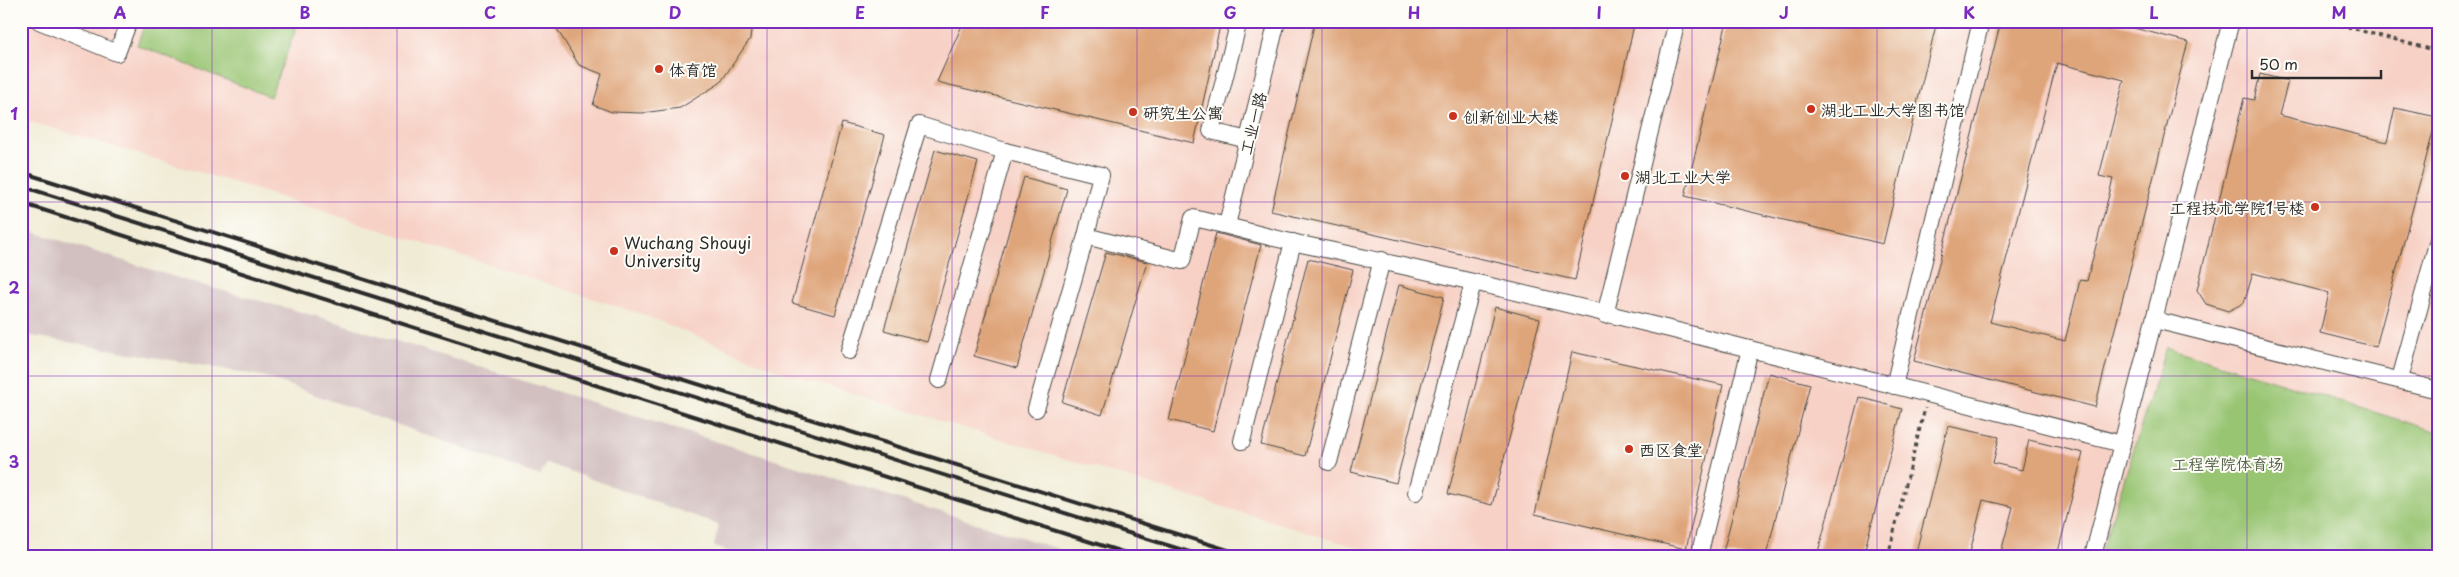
<svg xmlns="http://www.w3.org/2000/svg" width="2459" height="577" font-family="'Playpen Sans','LXGW WenKai TC',sans-serif">
  <style>
    .built { fill: #f7d1c6 }
    .industrial { fill: #d2bfbf }
    .green { fill: #98c572; stroke: #62784e }
    .building { fill: #dfa57a; fill-rule: evenodd }
    .lines { fill: none; stroke-linecap: round; stroke-linejoin: round }
    .street-casing { stroke: #494844; stroke-width: 18 }
    .path { stroke: #494844; stroke-width: 3; stroke-dasharray: 4 4; stroke-linecap: butt }
    .street { stroke: #fff; stroke-width: 16 }
    .rail { stroke: #2b2b2b; stroke-width: 4 }
    .grid { fill: none; stroke: #7b2cbf; stroke-width: 1; stroke-opacity: 0.55 }
    .poi-dot { fill: #c8321e; stroke: #fdfcf7; stroke-width: 2 }
    .labels { text-anchor: middle; dominant-baseline: central; stroke-width: 4; stroke-linejoin: round; paint-order: stroke }
    .poi-label { font-size: 16px; fill: #2b2b2b; stroke: #fdfcf7; text-anchor: start }
    .street-label { font-size: 16px; fill: #2b2b2b; stroke: #fdfcf7 }
    .park-label { font-size: 16px; fill: #516144; stroke: #fdfcf7 }
    .neatline { fill: none; stroke: #7b2cbf; stroke-width: 2 }
    .grid-label { font-size: 16px; text-anchor: middle; font-weight: bold; fill: #7b2cbf }
  </style>
  <rect width="100%" height="100%" fill="#fdfcf7"/>
  <filter id="ink" filterUnits="userSpaceOnUse"><feTurbulence type="fractalNoise" baseFrequency=".02" numOctaves="2"/><feDisplacementMap in="SourceGraphic" scale="10" xChannelSelector="R" yChannelSelector="G"/><feConvolveMatrix kernelMatrix="1 2 1 2 8 2 1 2 1" color-interpolation-filters="sRGB"/></filter>
  <filter id="wash" filterUnits="userSpaceOnUse"><feTurbulence type="fractalNoise" baseFrequency=".0096" numOctaves="4" result="noise"/><feDisplacementMap in="SourceGraphic" scale="20" xChannelSelector="R" yChannelSelector="G"/><feGaussianBlur stdDeviation="1.12" result="paint"/><feColorMatrix in="noise" values="0 0 0 0 0 0 0 0 0 0 0 0 0 0 0 0 0 1.4 0 .05"/><feComposite in="paint" operator="in"/></filter>
  <g filter="url(#wash)">
    <rect width="100%" height="100%" fill="#f0ebd4"/>
    <polygon class="built" points="21,21 2438,21 2438,556 1385,556 788,374 647,316 242,185 21,119"/>
    <polygon class="industrial" points="21,228 187,281 323,318 1081,556 740,556 714,546 719,525 547,463 540,476 263,376 21,334"/>
    <g class="green">
      <polygon points="146,21 299,21 270,97 137,45"/>
      <polygon points="2166,347 2438,432 2438,556 2100,556"/>
    </g>
    <g id="blocks">
      <g class="building">
        <polygon points="552,21 752,21 750,39 720,83 680,108 642,113 612,112 593,105 602,74 579,65"/>
        <polygon points="964,21 1221,21 1194,143 937,82"/>
        <polygon points="1315,21 1635,21 1575,280 1271,211"/>
        <polygon points="1727,21 1937,21 1883,244 1685,196"/>
        <path d="M2001 21H2107L2188 42 2095 407 1914 361ZM2057 63 2124 80 2099 176 2113 179 2087 281 2080 280 2065 341 1990 322Z"/>
        <polygon points="2260,74 2288,81 2279,115 2387,142 2395,108 2437,117 2376,347 2320,333 2329,293 2253,273 2244,303 2228,311 2206,304 2197,290 2244,98 2254,100"/>
        <polygon points="842,123 885,135 835,315 792,303"/>
        <polygon points="935,150 978,162 927,342 884,330"/>
        <polygon points="1024,177 1067,189 1017,368 974,356"/>
        <polygon points="1216,233 1261,245 1213,431 1169,420"/>
        <polygon points="1106,252 1147,262 1102,415 1062,402"/>
        <polygon points="1308,259 1353,270 1305,456 1261,445"/>
        <polygon points="1399,285 1444,297 1396,483 1351,472"/>
        <polygon points="1495,307 1540,319 1492,505 1448,494"/>
        <polygon points="1572,352 1723,385 1686,549 1535,514"/>
        <polygon points="1769,373 1810,384 1766,556 1722,556"/>
        <polygon points="1859,397 1902,409 1863,556 1817,556"/>
        <polygon points="1948,426 1999,437 1993,463 2022,470 2029,440 2083,453 2057,556 2000,556 2013,507 1983,500 1969,556 1915,556"/>
      </g>
    </g>
  </g>
  <g filter="url(#ink)">
    <use href="#blocks" fill-opacity="0" stroke="#494844" stroke-width="1"/>
    <g class="lines">
      <defs>
        <g id="street">
          <polyline points="39,21 117,53 129,21"/>
          <polyline points="1239,21 1211,131 1248,140"/>
          <polyline points="1227,225 1277,21"/>
          <polyline points="1605,315 1677,21"/>
          <polyline points="2155,320 2438,390"/>
          <path d="M849 351 919 125 1005 151 1101 175 1086 236 1182 261 1193 218C1228 225 1261 236 1296 243 1573 301 1848 374 2122 444"/>
          <polyline points="2400,379 2438,240"/>
          <polyline points="939,380 1005,151"/>
          <polyline points="1894,386 1981,21"/>
          <polyline points="1036,409 1086,236"/>
          <polyline points="1242,441 1293,242"/>
          <polyline points="1329,462 1382,260"/>
          <polyline points="1416,492 1473,283"/>
          <polyline points="1699,556 1750,349"/>
          <polyline points="2093,556 2231,21"/>
        </g>
      </defs>
      <use href="#street" class="street-casing"/>
      <g class="path">
        <polyline points="2324,21 2438,51"/>
        <polyline points="1888,556 1925,408"/>
      </g>
      <use href="#street" class="street"/>
      <g class="rail">
        <polyline points="21,172 1247,556"/>
        <polyline points="21,186 1202,556"/>
        <polyline points="21,203 1135,556"/>
      </g>
    </g>
  </g>
  <path class="grid" d="M212 21V556M397 21V556M582 21V556M767 21V556M952 21V556M1137 21V556M1322 21V556M1507 21V556M1692 21V556M1877 21V556M2062 21V556M2247 21V556M21 202H2438M21 376H2438"/>
  <g class="poi-dot">
    <circle cx="659" cy="69" r="5"/>
    <circle cx="1811" cy="109" r="5"/>
    <circle cx="1133" cy="112" r="5"/>
    <circle cx="1453" cy="116" r="5"/>
    <circle cx="1625" cy="176" r="5"/>
    <circle cx="2315" cy="207" r="5"/>
    <circle cx="614" cy="251" r="5"/>
    <circle cx="1629" cy="449" r="5"/>
  </g>
  <g class="labels">
    <g class="poi-label">
      <text x="669" y="69">体育馆</text>
      <text x="1821" y="109">湖北工业大学图书馆</text>
      <text x="1143" y="112">研究生公寓</text>
      <text x="1463" y="116">创新创业大楼</text>
      <text x="1635" y="176">湖北工业大学</text>
      <text x="2305" y="207" text-anchor="end">工程技术学院1号楼</text>
      <text x="624" y="242">Wuchang Shouyi<tspan x="624" dy="18">University</tspan></text>
      <text x="1639" y="449">西区食堂</text>
    </g>
    <g class="street-label">
      <text transform="translate(1252 123) rotate(-76)">工业一路</text>
    </g>
    <g class="park-label">
      <text x="2228" y="463">工程学院体育场</text>
    </g>
  </g>
  <rect width="2459" height="577" fill="none" stroke="#fdfcf7" stroke-width="55"/>
  <path d="M2252 70v8h129v-8" fill="none" stroke="#2b2b2b" stroke-width="2.5"/>
  <text x="2259" y="70" font-size="15" fill="#2b2b2b" stroke="#fdfcf7" stroke-width="4" paint-order="stroke">50 m</text>
  <rect x="28" y="28" width="2404" height="522" class="neatline"/>
  <g class="grid-label">
    <text x="120" y="19">A</text>
    <text x="305" y="19">B</text>
    <text x="490" y="19">C</text>
    <text x="675" y="19">D</text>
    <text x="860" y="19">E</text>
    <text x="1045" y="19">F</text>
    <text x="1230" y="19">G</text>
    <text x="1414" y="19">H</text>
    <text x="1599" y="19">I</text>
    <text x="1784" y="19">J</text>
    <text x="1969" y="19">K</text>
    <text x="2154" y="19">L</text>
    <text x="2339" y="19">M</text>
    <text x="14" y="120">1</text>
    <text x="14" y="294">2</text>
    <text x="14" y="468">3</text>
  </g>
</svg>
